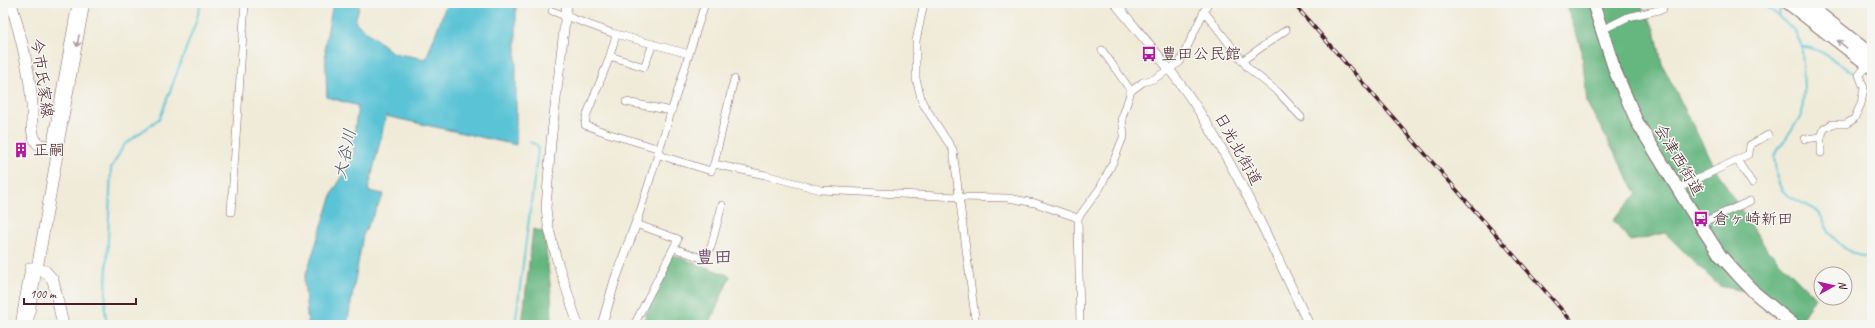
<svg xmlns="http://www.w3.org/2000/svg" width="1875" height="328" font-family="Caveat,'Klee One',sans-serif">
  <style>
    .forest { fill: #66b680; stroke: #586a56 }
    .water { fill: #5ac3d6; stroke: #527180 }
    .lines { fill: none; stroke-linecap: round; stroke-linejoin: round }
    .stream { stroke: #5ac3d6; stroke-width: 2 }
    .minor-casing { stroke: #846668; stroke-width: 8 }
    .tertiary-casing { stroke: #846668; stroke-width: 10 }
    .primary-casing { stroke: #846668; stroke-width: 12 }
    .trunk-casing { stroke: #846668; stroke-width: 14 }
    .minor { stroke: #fff; stroke-width: 7 }
    .tertiary { stroke: #fff; stroke-width: 9 }
    .primary { stroke: #fff; stroke-width: 11 }
    .trunk { stroke: #fff; stroke-width: 12 }
    .rail-casing { stroke: #4a1f2b; stroke-width: 3.5 }
    .rail { stroke: #f6f6f2; stroke-width: 2; stroke-dasharray: 6; stroke-linecap: butt }
    .oneway { stroke: #ae9aa0 }
    .labels { text-anchor: middle; dominant-baseline: central; stroke-width: 3; stroke-linejoin: round; paint-order: stroke }
    .poi-label { font-size: 16px; fill: #4a1f2b; stroke: #f6f6f2; text-anchor: start }
    .street-label { font-size: 16px; fill: #4a1f2b; stroke: #f6f6f2 }
    .water-label { font-size: 17px; font-style: italic; fill: #505867; stroke: #f6f6f2 }
    .quarter-label { font-size: 18px; font-weight: bold; fill: #74536e; stroke: #f6f6f2 }
  </style>
  <rect width="100%" height="100%" fill="#f6f6f2"/>
  <filter id="ink" filterUnits="userSpaceOnUse"><feTurbulence type="fractalNoise" baseFrequency=".025" numOctaves="2"/><feDisplacementMap in="SourceGraphic" scale="8" xChannelSelector="R" yChannelSelector="G"/><feConvolveMatrix kernelMatrix="1 2 1 2 8 2 1 2 1" color-interpolation-filters="sRGB"/></filter>
  <filter id="wash" filterUnits="userSpaceOnUse"><feTurbulence type="fractalNoise" baseFrequency=".012" numOctaves="4" result="noise"/><feDisplacementMap in="SourceGraphic" scale="16" xChannelSelector="R" yChannelSelector="G"/><feGaussianBlur stdDeviation="0.9" result="paint"/><feColorMatrix in="noise" values="0 0 0 0 0 0 0 0 0 0 0 0 0 0 0 0 0 1.4 0 .05"/><feComposite in="paint" operator="in"/></filter>
  <g filter="url(#wash)">
    <rect width="100%" height="100%" fill="#f0ebd8"/>
    <g class="forest">
      <polygon points="1566,3 1639,3 1655,29 1662,64 1711,161 1732,196 1766,248 1815,297 1798,325 1755,293 1719,286 1665,233 1631,241 1613,220 1637,194 1587,103 1582,51"/>
      <polygon points="533,229 544,232 551,292 552,325 522,325"/>
      <polygon points="670,254 730,276 709,325 642,325"/>
    </g>
    <polygon class="water" points="333,3 360,3 355,22 393,53 426,59 447,3 516,3 516,145 386,116 368,191 384,194 363,235 347,325 308,325 304,280 333,192 354,157 353,141 358,106 327,97 325,45"/>
    <g class="lines">
      <g class="stream">
        <path d="M1763 3 1795 31 1802 47 1804 89 1802 114 1774 156C1776 168 1775 180 1783 191 1788 198 1808 204 1817 211 1823 216 1825 225 1829 232 1843 249 1850 255 1872 258"/>
        <polyline points="1779,16 1780,9"/>
        <path d="M1803 47C1821 47 1838 65 1854 73"/>
        <polyline points="107,325 105,311 111,168 124,145 160,118 196,22 201,3"/>
        <polyline points="515,325 538,150 537,145 530,142"/>
      </g>
    </g>
  </g>
  <g filter="url(#ink)">
    <g class="lines">
      <defs>
        <g id="minor">
          <polyline points="924,3 916,41 916,79 922,102 953,150 976,325"/>
          <polyline points="552,11 612,33 689,54"/>
          <polyline points="1204,11 1248,68 1278,92 1301,117"/>
          <polyline points="1602,30 1628,17 1663,9"/>
          <polyline points="616,35 609,59 587,114 585,125 607,133 660,149"/>
          <polyline points="1102,50 1131,91"/>
          <polyline points="610,56 644,67 653,44"/>
          <polyline points="1242,61 1286,30"/>
          <polyline points="626,102 672,111"/>
          <polyline points="1805,139 1821,137"/>
          <polyline points="1821,153 1821,137 1824,129 1832,124 1846,124 1854,119 1861,104 1864,88 1859,75 1868,64"/>
          <polyline points="659,155 711,171 714,164 765,175 821,190 958,197 1008,198 1035,203 1078,218"/>
          <polyline points="1737,160 1752,183"/>
          <polyline points="714,164 734,79"/>
          <polyline points="1677,189 1749,154 1750,145 1768,135"/>
          <polyline points="231,212 245,3"/>
          <polyline points="638,218 705,3"/>
          <polyline points="1699,224 1750,201"/>
          <polyline points="674,248 701,258 711,247 722,205"/>
          <polyline points="634,325 678,239 636,224"/>
          <polyline points="1080,325 1078,218 1100,188 1114,160 1124,135 1122,118 1131,91 1143,82 1154,79 1180,62 1208,3"/>
        </g>
        <g id="tertiary">
          <polyline points="567,3 551,142 546,208 548,225 556,257 578,325"/>
          <path d="M1115 3C1143 38 1175 73 1199 111 1242 179 1275 252 1309 325"/>
          <polyline points="51,148 77,3"/>
          <polyline points="58,149 85,3"/>
          <polyline points="20,325 30,267"/>
          <polyline points="28,325 37,269"/>
          <polyline points="602,325 615,280 638,218"/>
        </g>
        <g id="primary">
          <path d="M11 3C21 36 30 71 32 105 33 116 29 135 38 144L58 149 37 269"/>
          <polyline points="31,268 45,271 53,280 63,325"/>
        </g>
        <g id="trunk">
          <polyline points="1593,3 1615,71 1637,122 1694,215 1720,255 1737,274 1755,293 1794,325"/>
          <polyline points="1788,3 1872,68"/>
          <polyline points="1806,3 1872,55"/>
        </g>
      </defs>
      <use href="#minor" class="minor-casing"/>
      <use href="#tertiary" class="tertiary-casing"/>
      <use href="#primary" class="primary-casing"/>
      <use href="#trunk" class="trunk-casing"/>
      <use href="#minor" class="minor"/>
      <use href="#tertiary" class="tertiary"/>
      <use href="#primary" class="primary"/>
      <use href="#trunk" class="trunk"/>
      <defs>
        <polyline id="rail" points="1293,3 1575,325"/>
      </defs>
      <use href="#rail" class="rail-casing"/>
      <use href="#rail" class="rail"/>
    </g>
    <defs><path id="oneway-shaft" d="M-6 0H5M1.5-3L5.5 0L1.5 3" fill="none" stroke-width="1.6" stroke-linecap="round" stroke-linejoin="round"/></defs>
    <g class="oneway">
      <use href="#oneway-shaft" transform="translate(78 41) rotate(100)"/>
      <use href="#oneway-shaft" transform="translate(1842 44) rotate(-141)"/>
    </g>
  </g>
  <defs>
    <symbol id="bus-bare" viewBox="-9 -9 18 18"><path d="M-5-6H5V4H4V6H2V4H-2V6H-4V4H-5ZM-3.5-4V0h7V-4ZM-3.5 1.2v1.5H-2V1.2ZM2 1.2v1.5H3.5V1.2Z" fill="#b5179e" stroke="#f6f6f2" stroke-width="2.5" paint-order="stroke"/></symbol>
    <symbol id="building-bare" viewBox="-9 -9 18 18"><path d="M-4-6H4V6H1V3H-1V6H-4ZM-2.5-4.3h1.7v1.8h-1.7ZM.8-4.3h1.7v1.8H.8ZM-2.5-1h1.7V.8h-1.7ZM.8-1h1.7V.8H.8Z" fill="#b5179e" stroke="#f6f6f2" stroke-width="2.5" paint-order="stroke"/></symbol>
  </defs>
  <g fill-rule="evenodd">
    <use href="#bus-bare" x="1138" y="43" width="22" height="22"/>
    <use href="#building-bare" x="10" y="139" width="22" height="22"/>
    <use href="#bus-bare" x="1690" y="208" width="22" height="22"/>
  </g>
  <g class="labels">
    <g class="poi-label">
      <text x="1161" y="54">豊田公民館</text>
      <text x="33" y="150">正嗣</text>
      <text x="1713" y="219">倉ヶ崎新田</text>
    </g>
    <g class="street-label">
      <text transform="translate(42 78) rotate(82)">今市氏家線</text>
      <text transform="translate(1238 149) rotate(61)">日光北街道</text>
      <text transform="translate(1679 160) rotate(59)">会津西街道</text>
    </g>
    <g class="water-label">
      <text transform="translate(345 154) rotate(-78)">大谷川</text>
    </g>
    <g class="quarter-label">
      <text x="714" y="257">豊田</text>
    </g>
  </g>
  <rect width="1875" height="328" fill="none" stroke="#f6f6f2" stroke-width="16"/>
  <g transform="translate(1833 286) rotate(82)"><circle r="19" fill="#f6f6f2" stroke="#b1a0a2"/>
  <path d="M0-3L7 15L0 10L-7 15Z" fill="#b5179e"/>
  <text y="-6" font-size="11" font-weight="bold" text-anchor="middle" fill="#4a1f2b">N</text>
  </g>
  <path d="M24 298v6h112v-6" fill="none" stroke="#4a1f2b" stroke-width="2"/>
  <text x="30" y="298" font-size="12" fill="#4a1f2b" stroke="#f6f6f2" stroke-width="3" paint-order="stroke">100 m</text>
</svg>
